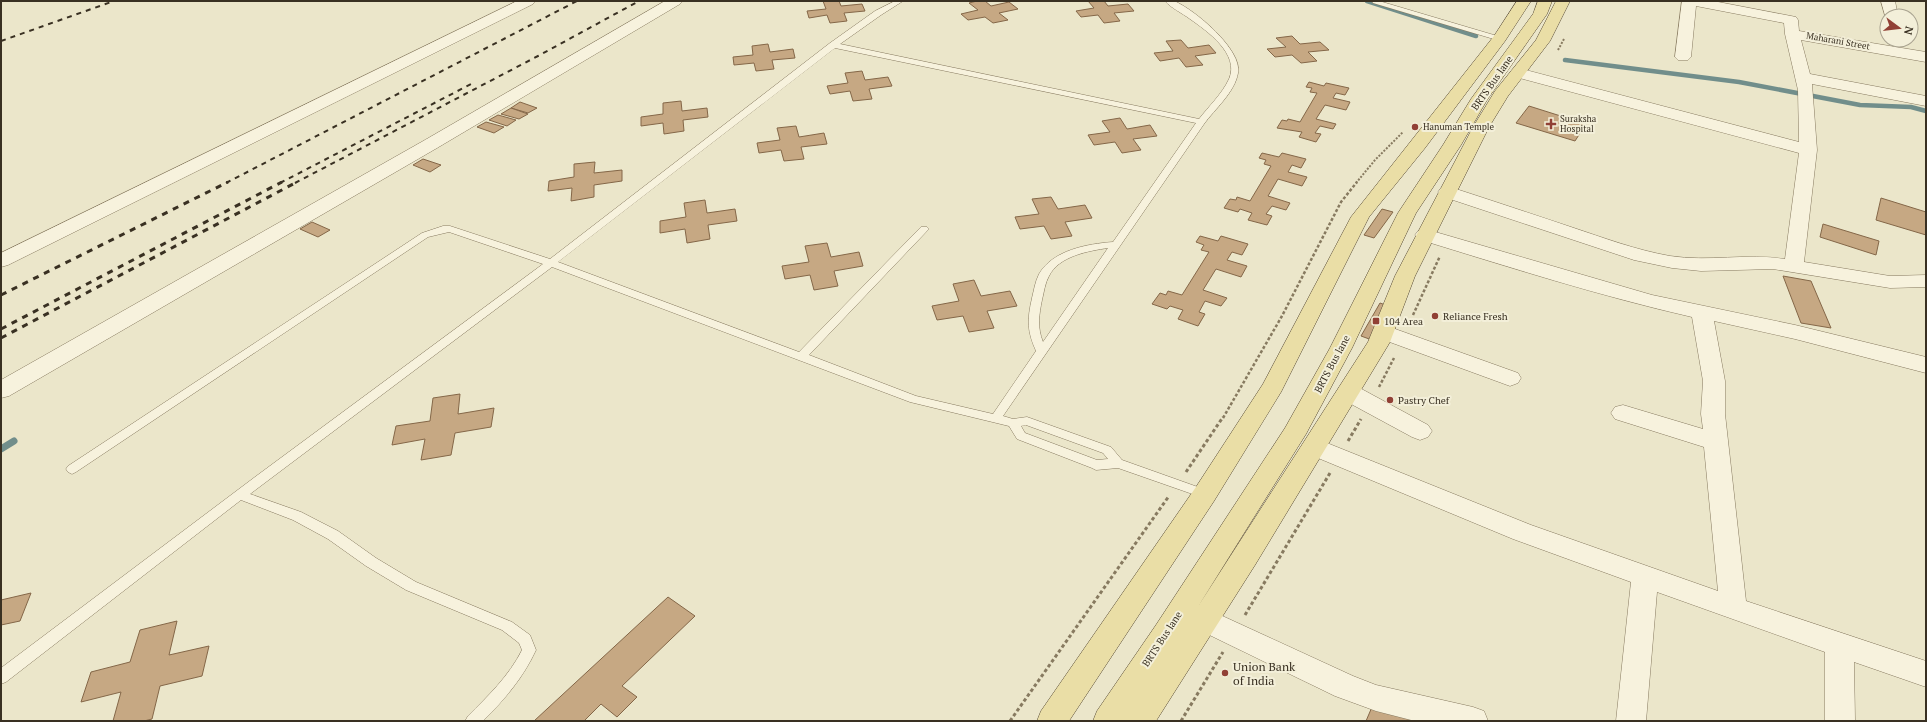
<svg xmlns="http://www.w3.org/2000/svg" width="1927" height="722" font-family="'PT Serif',serif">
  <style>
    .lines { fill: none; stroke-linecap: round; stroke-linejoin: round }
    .stream-far1 { stroke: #718e8b; stroke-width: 4.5 }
    .stream { stroke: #718e8b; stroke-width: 7 }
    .building { fill: #c6a883; stroke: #846748 }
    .service-casing { stroke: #877a60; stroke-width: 1 }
    .minor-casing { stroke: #877a60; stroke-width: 1 }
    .primary-casing { stroke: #554833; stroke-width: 1 }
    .path-far2 { stroke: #877a60; stroke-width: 2; stroke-dasharray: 2 1.5; stroke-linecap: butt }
    .path-far1 { stroke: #877a60; stroke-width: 2.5; stroke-dasharray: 3 2; stroke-linecap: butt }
    .path { stroke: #877a60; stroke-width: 3; stroke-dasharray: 3.5 2.5; stroke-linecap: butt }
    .service { fill: #f7f2dd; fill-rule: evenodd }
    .minor { fill: #f7f2dd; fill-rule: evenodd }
    .primary { fill: #eadea6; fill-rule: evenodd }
    .rail-far1 { stroke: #393022; stroke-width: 2; stroke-dasharray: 5 5; stroke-linecap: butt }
    .rail { stroke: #393022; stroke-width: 3; stroke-dasharray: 6 6; stroke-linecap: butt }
    .poi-dot { fill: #914035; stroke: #f3efd9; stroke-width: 1.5 }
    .labels { text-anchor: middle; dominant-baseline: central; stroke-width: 4; stroke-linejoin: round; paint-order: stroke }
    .far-street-label { font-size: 9px; fill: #393022; stroke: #f3efd9 }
    .far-poi-label { font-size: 9px; fill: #393022; stroke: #f3efd9; text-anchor: start }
    .street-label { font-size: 10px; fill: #393022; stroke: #f3efd9 }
    .poi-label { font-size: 10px; fill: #393022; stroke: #f3efd9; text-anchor: start }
    .near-poi-label { font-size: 12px; fill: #393022; stroke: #f3efd9; text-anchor: start }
  </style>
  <rect width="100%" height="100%" fill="#ebe6ca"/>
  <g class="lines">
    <g class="stream-far1">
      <polyline points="1367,1 1476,36"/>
      <polyline points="1565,60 1739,82 1860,105 1911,107 1926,111"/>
    </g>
    <polyline class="stream" points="1,449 14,441"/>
  </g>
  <g class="building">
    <polygon points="823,1 839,1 841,6 862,4 865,11 844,13 847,21 830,23 827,15 809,18 807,11 826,9"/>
    <polygon points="977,1 985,1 991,6 1009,2 1018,9 999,13 1008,20 993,23 985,17 968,20 961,14 978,10 969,3"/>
    <polygon points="1088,1 1104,1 1108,6 1128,4 1134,11 1114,13 1120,21 1104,23 1098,15 1081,17 1076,11 1094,8"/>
    <polygon points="1292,36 1300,44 1320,42 1329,50 1308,52 1317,61 1301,63 1292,55 1275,57 1267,49 1286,47 1276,38"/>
    <polygon points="1181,40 1188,48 1209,45 1216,53 1195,56 1203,65 1186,67 1179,58 1160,61 1154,53 1173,51 1166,41"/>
    <polygon points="768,44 770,52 793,49 795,58 772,60 774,69 756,71 754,63 734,65 733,57 753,55 752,46"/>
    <polygon points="862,71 865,80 888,77 892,86 869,89 872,99 853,101 850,91 830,94 827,86 848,83 845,73"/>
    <polygon points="1309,82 1324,86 1326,83 1349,88 1345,95 1336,93 1333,98 1350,102 1346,110 1325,105 1316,119 1336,124 1333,129 1320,126 1315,133 1321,134 1316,142 1299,137 1302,132 1277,128 1282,120 1287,121 1288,119 1300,122 1317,93 1310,92 1312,88 1306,87"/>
    <polygon points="681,101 682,111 707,108 708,117 683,120 684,131 664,134 663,123 641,126 641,117 663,114 663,103"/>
    <polygon points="520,102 537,108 528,113 511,108"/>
    <polygon points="1529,106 1586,124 1575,141 1516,123"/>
    <polygon points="511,108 528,114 519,119 501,114"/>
    <polygon points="498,115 516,120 507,126 489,120"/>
    <polygon points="1120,118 1127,129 1150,125 1157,136 1133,139 1141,150 1122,153 1115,142 1094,145 1088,135 1110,132 1102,121"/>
    <polygon points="486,122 504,127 494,133 477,127"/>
    <polygon points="796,126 799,137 824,133 827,144 801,147 804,159 784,161 781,150 759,153 757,143 780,140 777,128"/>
    <polygon points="1262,153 1279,157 1282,153 1306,159 1301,168 1292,165 1288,172 1307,177 1302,186 1278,179 1268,196 1290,203 1286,210 1272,206 1266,214 1272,216 1267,225 1248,220 1252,213 1240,209 1238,212 1224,208 1230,199 1236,200 1237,197 1250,201 1271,166 1264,164 1266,160 1259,158"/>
    <polygon points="423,159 441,165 430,172 413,165"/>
    <polygon points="595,162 594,173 622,170 622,181 594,185 594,197 571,201 572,188 548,191 549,181 574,177 574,164"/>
    <polygon points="1051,197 1058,209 1085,205 1092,218 1065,222 1072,236 1051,239 1044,226 1020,229 1015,217 1039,214 1032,199"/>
    <polygon points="1881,198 1926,212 1926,235 1876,220"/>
    <polygon points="705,200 707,213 735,209 737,221 708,225 710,239 687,243 685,229 660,233 660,221 686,217 684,203"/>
    <polygon points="1382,209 1393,212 1374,238 1364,235"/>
    <polygon points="312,222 330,230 318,237 300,229"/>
    <polygon points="1823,224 1879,241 1876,255 1820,237"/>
    <polygon points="1200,236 1218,241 1221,236 1248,244 1242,255 1232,252 1227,260 1247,266 1241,277 1216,269 1203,290 1227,298 1221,306 1205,301 1199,312 1205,314 1198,326 1178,319 1183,310 1170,306 1167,309 1152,304 1160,293 1166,295 1168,291 1182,295 1209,252 1201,250 1204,245 1196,242"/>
    <polygon points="827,243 831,257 859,252 863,266 834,271 838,286 814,290 810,275 785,279 782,266 809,262 805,246"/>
    <polygon points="1783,276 1811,281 1831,328 1801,323"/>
    <polygon points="974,280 981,296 1010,291 1017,306 987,311 994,328 969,332 963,316 937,320 932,306 959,301 953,284"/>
    <polygon points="1380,303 1391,307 1372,340 1361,336"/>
    <polygon points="460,394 458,414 494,408 491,427 455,433 451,455 421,460 425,439 392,445 396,426 430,421 433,398"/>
    <polygon points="31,593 20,621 1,625 1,600"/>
    <polygon points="668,597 695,616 622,686 637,697 617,717 601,704 584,721 534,721"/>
    <polygon points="177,621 169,655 209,646 202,676 160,686 152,719 144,721 113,721 121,692 81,702 91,672 130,662 140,630"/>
    <polygon points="1375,700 1415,721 1366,721"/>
  </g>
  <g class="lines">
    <defs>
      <g id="service">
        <path d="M895 1H903L881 15 840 44 1199 119C1209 106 1222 94 1229 79 1240 54 1207 31 1190 19 1182 13 1171 8 1165 1 1167 1 1171 0 1174 1 1194 9 1243 50 1238 73 1235 92 1215 109 1204 124L1003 416 1013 419 1027 417 1111 447 1122 460 1209 491 1211 494 1209 497 1205 499 1201 497 1118 468 1096 470 1092 468 1017 439 1009 426 910 402 552 267 250 494 301 512 338 531 376 558 416 582 512 622 530 635 536 650C523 678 505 699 483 721H465L468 716C488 696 509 676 522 650L519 643 502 630 406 590 366 566 328 539 293 520 241 500 6 682 1 684V668L255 477 543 264 449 232 428 237 76 472 72 474 68 472 66 469 68 466 422 233 443 226H450L550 259 830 43 875 11ZM835 48 1196 123 1113 242C1087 244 1053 250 1039 274 1035 282 1034 290 1032 298 1027 320 1027 331 1036 351L993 414 916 396 809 355 927 231 929 229 927 227H921L799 352 558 262ZM1108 248 1043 342C1037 327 1039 315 1042 300 1044 292 1045 283 1049 276 1059 256 1088 251 1108 248ZM1026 425 1103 453 1108 459 1097 460 1025 433 1021 426Z"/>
        <polygon points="1372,1 1379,1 1504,38 1497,40 1373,3"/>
      </g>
      <g id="minor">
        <polygon points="517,1 535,1 533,4 8,265 1,267 1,253"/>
        <polygon points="665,1 682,1 680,4 437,148 9,396 1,398 1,380 425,140"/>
        <path d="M1682 1H1713L1791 16 1796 17 1798 20 1799 31 1926 52V62L1801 40 1810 74 1926 96V106L1812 84 1817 150 1804 262 1890 276 1926 275V287L1890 288 1773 269 1701 271 1672 268 1634 260 1441 196 1438 192 1441 188 1447 187 1453 188C1493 201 1532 214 1571 227 1604 238 1636 250 1670 256 1708 262 1747 253 1785 259L1799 153 1512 76 1510 73 1512 70 1518 68 1799 142 1798 90 1785 34 1784 23 1696 6 1691 57 1688 60H1678L1675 57Z"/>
        <polygon points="1881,1 1895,1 1898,16 1887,16 1886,19"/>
        <path d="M1425 229 1652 295 1795 325 1926 357V373L1795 339 1714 321 1725 381V414L1746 601 1926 661V687L1854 662 1855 721H1825V652L1657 592 1646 721H1616L1631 582 1513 539 1306 453 1302 447 1306 441 1314 438 1322 441 1531 525 1718 591 1704 447 1615 419 1611 413 1615 407 1623 405 1703 429 1701 414 1703 381 1692 317C1600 296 1509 267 1418 239L1415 235 1418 231Z"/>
        <polygon points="1384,325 1518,373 1521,378 1518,383 1510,386 1376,337 1373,332 1376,327"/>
        <polygon points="1348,384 1356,386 1428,425 1432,431 1428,437 1420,440 1412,437 1340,398 1337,392 1340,386"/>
        <polygon points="1205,608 1353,676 1376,685 1473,707 1484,711 1488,721 1415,721 1376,711 1335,696 1195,628 1191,620 1195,612"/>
      </g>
      <g id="primary">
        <polygon points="1517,1 1531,1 1505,41 1425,148 1369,217 1281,392 1214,501 1069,721 1037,721 1041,711 1196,487 1263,384 1351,217 1494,36"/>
        <polygon points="1538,1 1552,1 1547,14 1487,100 1461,145 1416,213 1352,348 1306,434 1199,605 1368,342 1395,276 1473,127 1495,91 1536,40 1556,1 1570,1 1550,41 1508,96 1489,127 1415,276 1390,342 1255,565 1156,721 1093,721 1097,711 1156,625 1285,428 1330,348 1398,213 1443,145 1471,99 1533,14"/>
      </g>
    </defs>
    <use href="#service" class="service-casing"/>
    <use href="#minor" class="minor-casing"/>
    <use href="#primary" class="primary-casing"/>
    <g class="path-far2">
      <polyline points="1558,50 1564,39"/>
      <polyline points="1356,183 1375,160 1403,132"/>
    </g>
    <g class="path-far1">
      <polyline points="1413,315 1440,256"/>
      <polyline points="1379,387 1394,358"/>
      <polyline points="1223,418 1282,316 1341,202 1357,182"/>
    </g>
    <g class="path">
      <polyline points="1348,441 1361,419"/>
      <polyline points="1186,472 1223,417"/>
      <polyline points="1245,615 1330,473"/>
      <polyline points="1010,721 1169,496"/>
      <polyline points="1181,721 1223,652"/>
    </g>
    <use href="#service" class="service"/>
    <use href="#minor" class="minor"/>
    <use href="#primary" class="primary"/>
    <g class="rail-far1">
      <polyline points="1,41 114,1"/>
      <polyline points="226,183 577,1"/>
      <polyline points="280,183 473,83"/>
      <polyline points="295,183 538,56 639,1"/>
    </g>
    <g class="rail">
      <polyline points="1,295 228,182"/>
      <polyline points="1,329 282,182"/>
      <polyline points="1,338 297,182"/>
    </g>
  </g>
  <g class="poi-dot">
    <path d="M1549 118h4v4h4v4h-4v4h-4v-4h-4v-4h4z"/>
    <circle cx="1415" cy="127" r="4"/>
    <circle cx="1435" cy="316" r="4"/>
    <rect x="1372" y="317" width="8" height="8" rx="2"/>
    <circle cx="1390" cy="400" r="4"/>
    <circle cx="1225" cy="673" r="4"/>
  </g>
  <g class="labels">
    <g class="far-street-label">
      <text transform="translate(1838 41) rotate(10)">Maharani Street</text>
    </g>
    <g class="far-poi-label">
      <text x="1560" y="119">Suraksha<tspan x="1560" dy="10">Hospital</tspan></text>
      <text x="1423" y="127">Hanuman Temple</text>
    </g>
    <g class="street-label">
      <text transform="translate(1492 83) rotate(-55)">BRTS Bus lane</text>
      <text transform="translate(1332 364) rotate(-62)">BRTS Bus lane</text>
      <text transform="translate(1162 639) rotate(-57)">BRTS Bus lane</text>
    </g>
    <g class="poi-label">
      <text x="1443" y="316">Reliance Fresh</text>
      <text x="1384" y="321">104 Area</text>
      <text x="1398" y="400">Pastry Chef</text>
    </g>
    <g class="near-poi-label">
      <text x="1233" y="666">Union Bank<tspan x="1233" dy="14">of India</tspan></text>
    </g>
  </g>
  <rect width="1927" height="722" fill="none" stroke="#393022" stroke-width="4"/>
  <g transform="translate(1899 28) rotate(105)"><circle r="19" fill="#f3efd9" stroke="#a9a390"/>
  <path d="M0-3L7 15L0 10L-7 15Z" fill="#914035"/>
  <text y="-6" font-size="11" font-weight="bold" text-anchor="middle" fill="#393022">N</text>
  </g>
</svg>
